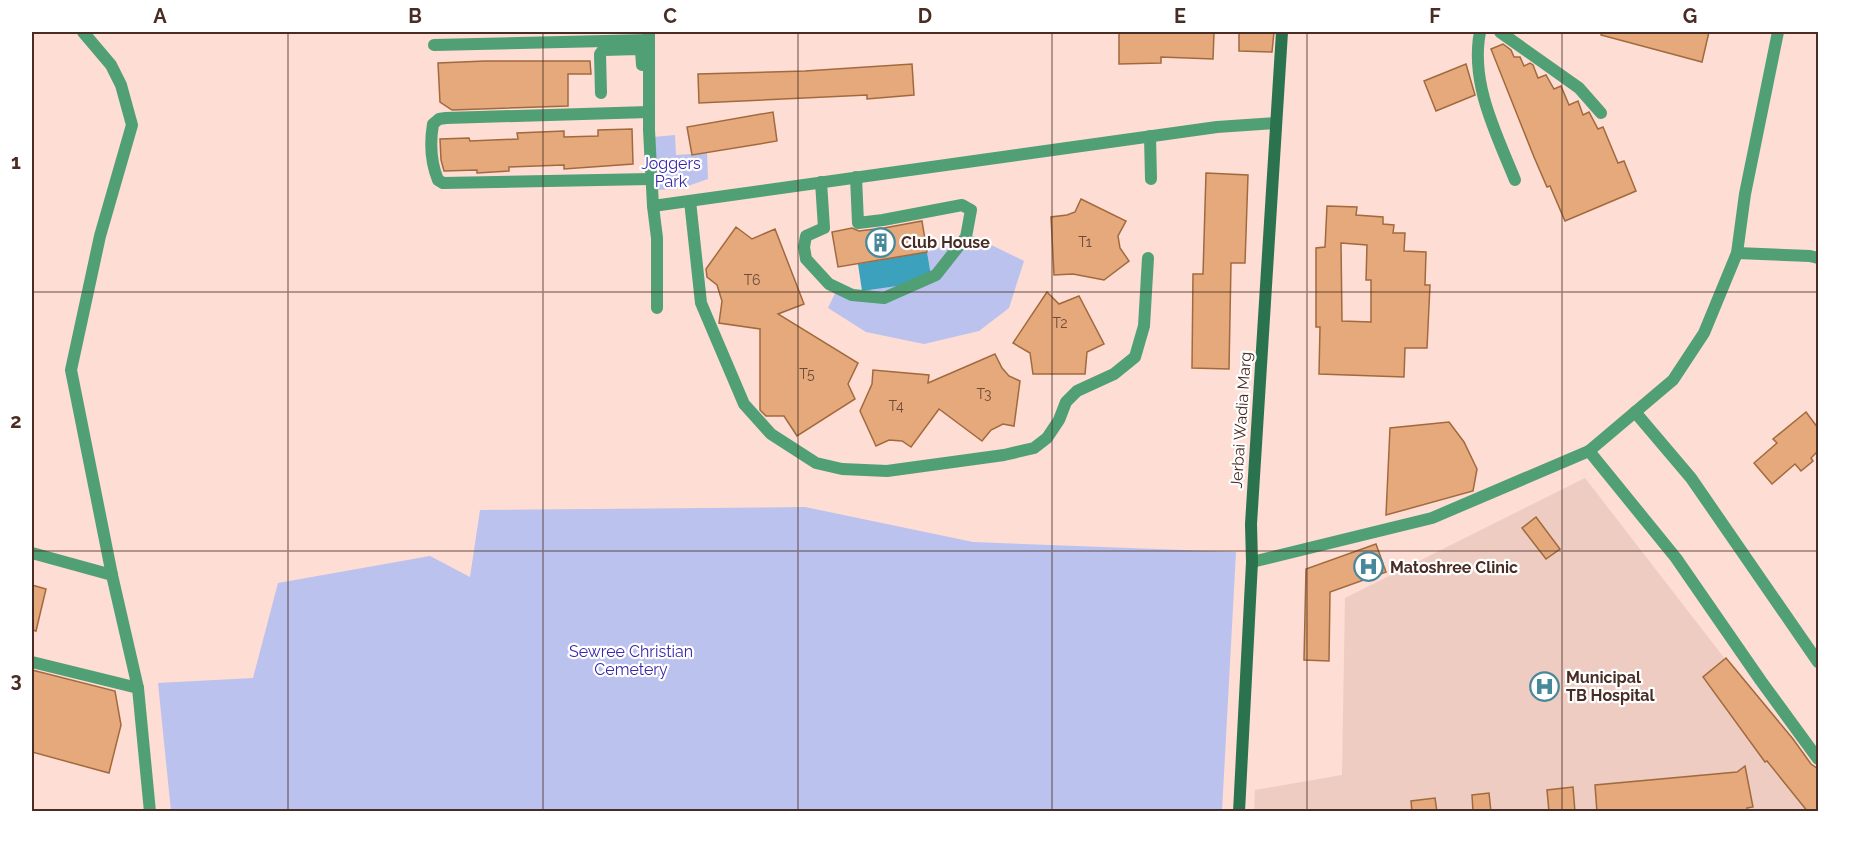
<svg xmlns="http://www.w3.org/2000/svg" width="1850" height="843" font-family="Raleway,sans-serif">
  <style>
    .built { fill: #eeccc2 }
    .green { fill: #bbc2ee }
    .water { fill: #3ba1bc }
    .building { fill: #e5a97c; stroke: #a16a3e; stroke-width: 1.5; fill-rule: evenodd }
    .lines { fill: none; stroke-linecap: round; stroke-linejoin: round }
    .minor { stroke: #519f75; stroke-width: 12 }
    .tertiary { stroke: #519f75; stroke-width: 12 }
    .secondary { stroke: #2b724e; stroke-width: 12 }
    .grid { fill: none; stroke: #492c23; stroke-width: 1.5; stroke-opacity: 0.55 }
    .labels { text-anchor: middle; dominant-baseline: central; stroke-width: 4.5; stroke-linejoin: round; paint-order: stroke }
    .number-label { font-size: 14px; fill: #704b39 }
    .park-label { font-size: 16px; fill: #3828ac; stroke: #fff }
    .poi-label { font-size: 16px; font-weight: bold; fill: #492c23; stroke: #fff; text-anchor: start }
    .street-label { font-size: 16px; fill: #492c23; stroke: #fff }
    .neatline { fill: none; stroke: #492c23; stroke-width: 2 }
    .grid-label { font-size: 20px; text-anchor: middle; font-weight: bold; fill: #492c23 }
  </style>
  <rect width="100%" height="100%" fill="#fdddd4"/>
  <polygon class="built" points="1585,478 1818,779 1818,811 1254,812 1255,790 1342,775 1345,598"/>
  <g class="green">
    <polygon points="675,135 676,155 707,153 708,179 679,189 654,190 653,137"/>
    <polygon points="973,236 1024,261 1009,308 979,331 924,344 866,332 828,308 839,285 862,291 932,280 927,252"/>
    <polygon points="805,507 973,542 1236,552 1222,811 171,811 158,683 253,678 278,583 430,556 470,577 480,510"/>
  </g>
  <polygon class="water" points="927,252 932,281 862,291 858,264"/>
  <g class="building">
    <polygon points="1119,32 1214,32 1213,59 1161,57 1161,63 1119,64"/>
    <polygon points="1239,32 1274,32 1272,52 1239,51"/>
    <polygon points="1602,32 1709,32 1702,62 1601,35"/>
    <polygon points="1503,44 1511,50 1514,57 1520,57 1524,66 1530,63 1533,65 1538,78 1546,75 1554,89 1561,86 1569,105 1578,101 1583,115 1589,112 1598,129 1603,127 1618,163 1624,161 1636,191 1565,221 1550,186 1547,187 1534,157 1491,49"/>
    <polygon points="485,61 590,61 591,74 568,74 568,106 452,110 440,102 438,63"/>
    <polygon points="912,64 914,95 867,99 867,95 699,103 698,74 805,71"/>
    <polygon points="1466,64 1475,95 1436,111 1424,81"/>
    <polygon points="773,112 777,141 692,155 687,127"/>
    <polygon points="632,129 633,164 564,169 564,165 509,167 509,171 477,173 477,170 444,171 441,160 440,139 469,138 470,141 518,139 517,133 564,131 564,137 598,136 598,130"/>
    <polygon points="1206,173 1248,175 1245,263 1231,263 1229,369 1192,368 1193,274 1203,274"/>
    <polygon points="1081,199 1126,221 1118,236 1120,248 1129,261 1104,280 1073,274 1054,275 1051,217 1067,215 1075,212"/>
    <path d="M1327 206 1357 207 1356 215 1383 217V224L1394 225 1393 233H1405L1404 251 1426 252 1425 285H1430L1427 348H1405L1404 377 1319 374 1320 327H1316V248L1325 247ZM1341 243 1367 245 1366 280H1371V322L1342 321Z"/>
    <polygon points="922,221 927,252 838,267 832,232 852,228 859,231 884,228"/>
    <polygon points="736,227 752,239 775,229 804,304 778,314 858,363 848,384 855,399 797,436 784,416 766,416 760,410 760,329 719,323 722,301 717,285 707,277 706,269"/>
    <polygon points="1047,292 1059,304 1079,296 1104,344 1087,352 1085,374 1033,374 1030,353 1013,343"/>
    <polygon points="995,354 1002,368 1009,376 1020,381 1014,426 1003,424 991,430 982,441 939,409 911,447 902,441 889,440 876,446 860,411 872,384 873,370 929,375 928,383"/>
    <polygon points="1806,412 1818,428 1818,451 1811,458 1813,461 1801,471 1795,464 1772,484 1754,463 1777,443 1773,439"/>
    <polygon points="1449,422 1464,442 1477,469 1473,491 1386,515 1390,428"/>
    <polygon points="1536,517 1560,549 1546,559 1522,528"/>
    <polygon points="1376,544 1386,572 1330,592 1329,661 1304,660 1306,569"/>
    <polygon points="32,585 46,589 36,631 32,630"/>
    <polygon points="1726,658 1793,739 1811,764 1818,769 1818,812 1808,812 1767,761 1765,762 1703,677"/>
    <polygon points="32,670 115,691 121,725 109,773 32,752"/>
    <polygon points="1745,766 1753,807 1747,808 1747,812 1597,812 1595,785 1737,772"/>
    <polygon points="1573,787 1575,812 1549,812 1547,790"/>
    <polygon points="1489,793 1491,812 1473,812 1472,795"/>
    <polygon points="1435,798 1437,812 1412,812 1411,801"/>
  </g>
  <g class="lines">
    <g class="minor">
      <polyline points="83,32 111,65 121,85 132,125 100,236 71,370 112,575"/>
      <polyline points="649,32 649,130 653,206 657,238 657,308"/>
      <path d="M1480 32C1470 83 1496 133 1515 180"/>
      <polyline points="1500,32 1579,88 1601,113"/>
      <polyline points="434,45 649,40"/>
      <polyline points="601,93 600,54 603,50 639,49 641,50 642,65"/>
      <path d="M649 112 446 118 439 119 433 124C430 142 431 163 438 180L443 183 651 179"/>
      <polyline points="1150,136 1151,179"/>
      <polyline points="821,182 824,228 806,236 804,247 806,259 829,284 852,295 884,298 936,275 966,237 971,210 962,205 883,220 858,223 856,177"/>
      <polyline points="690,201 701,303 744,404 771,434 816,463 842,469 887,471 1004,455 1034,448 1047,438 1059,420 1066,402 1077,391 1114,374 1135,357 1144,326 1148,258"/>
      <polyline points="653,206 1217,127 1276,123"/>
      <polyline points="1737,253 1810,256 1818,258"/>
      <polyline points="1635,412 1691,478 1818,662"/>
      <polyline points="1589,451 1676,558 1761,681 1818,759"/>
      <polyline points="1252,562 1432,518 1589,451 1673,380 1704,333 1737,253 1745,194 1778,32"/>
      <polyline points="32,662 138,688"/>
    </g>
    <polyline class="tertiary" points="32,553 112,575 138,688 150,812"/>
    <polyline class="secondary" points="1239,812 1252,562 1251,524 1282,32"/>
  </g>
  <path class="grid" d="M288 32V812M543 32V812M798 32V812M1052 32V812M1307 32V812M1562 32V812M32 292H1818M32 551H1818"/>
  <defs>
    <symbol id="building-ring" viewBox="-11 -11 22 22"><circle r="9.5" fill="#fff" stroke="#47889a" stroke-width="1.5"/><path d="M-4-6H4V6H1V3H-1V6H-4ZM-2.5-4.3h1.7v1.8h-1.7ZM.8-4.3h1.7v1.8H.8ZM-2.5-1h1.7V.8h-1.7ZM.8-1h1.7V.8H.8Z" fill="#47889a"/></symbol>
    <symbol id="hospital-ring" viewBox="-11 -11 22 22"><circle r="9.5" fill="#fff" stroke="#47889a" stroke-width="1.5"/><path d="M-5-5h3v3.5h4V-5h3V5h-3V1.5h-4V5h-3Z" fill="#47889a"/></symbol>
  </defs>
  <g fill-rule="evenodd">
    <use href="#building-ring" x="864" y="226" width="33" height="33"/>
    <use href="#hospital-ring" x="1352" y="550" width="33" height="33"/>
    <use href="#hospital-ring" x="1528" y="670" width="33" height="33"/>
  </g>
  <g class="labels">
    <g class="number-label">
      <text x="1085" y="242">T1</text>
      <text x="752" y="280">T6</text>
      <text x="1060" y="323">T2</text>
      <text x="807" y="374">T5</text>
      <text x="984" y="394">T3</text>
      <text x="896" y="406">T4</text>
    </g>
    <g class="park-label">
      <text x="671" y="163">Joggers<tspan x="671" dy="18">Park</tspan></text>
      <text x="631" y="651">Sewree Christian<tspan x="631" dy="18">Cemetery</tspan></text>
    </g>
    <g class="poi-label">
      <text x="901" y="242">Club House</text>
      <text x="1390" y="567">Matoshree Clinic</text>
      <text x="1566" y="677">Municipal<tspan x="1566" dy="18">TB Hospital</tspan></text>
    </g>
    <g class="street-label">
      <text transform="translate(1241 420) rotate(-86)">Jerbai Wadia Marg</text>
    </g>
  </g>
  <rect width="1850" height="843" fill="none" stroke="#ffffff" stroke-width="66"/>
  <rect x="33" y="33" width="1784" height="777" class="neatline"/>
  <g class="grid-label">
    <text x="160" y="23">A</text>
    <text x="415" y="23">B</text>
    <text x="670" y="23">C</text>
    <text x="925" y="23">D</text>
    <text x="1180" y="23">E</text>
    <text x="1435" y="23">F</text>
    <text x="1690" y="23">G</text>
    <text x="16" y="169">1</text>
    <text x="16" y="428">2</text>
    <text x="16" y="687">3</text>
  </g>
</svg>
